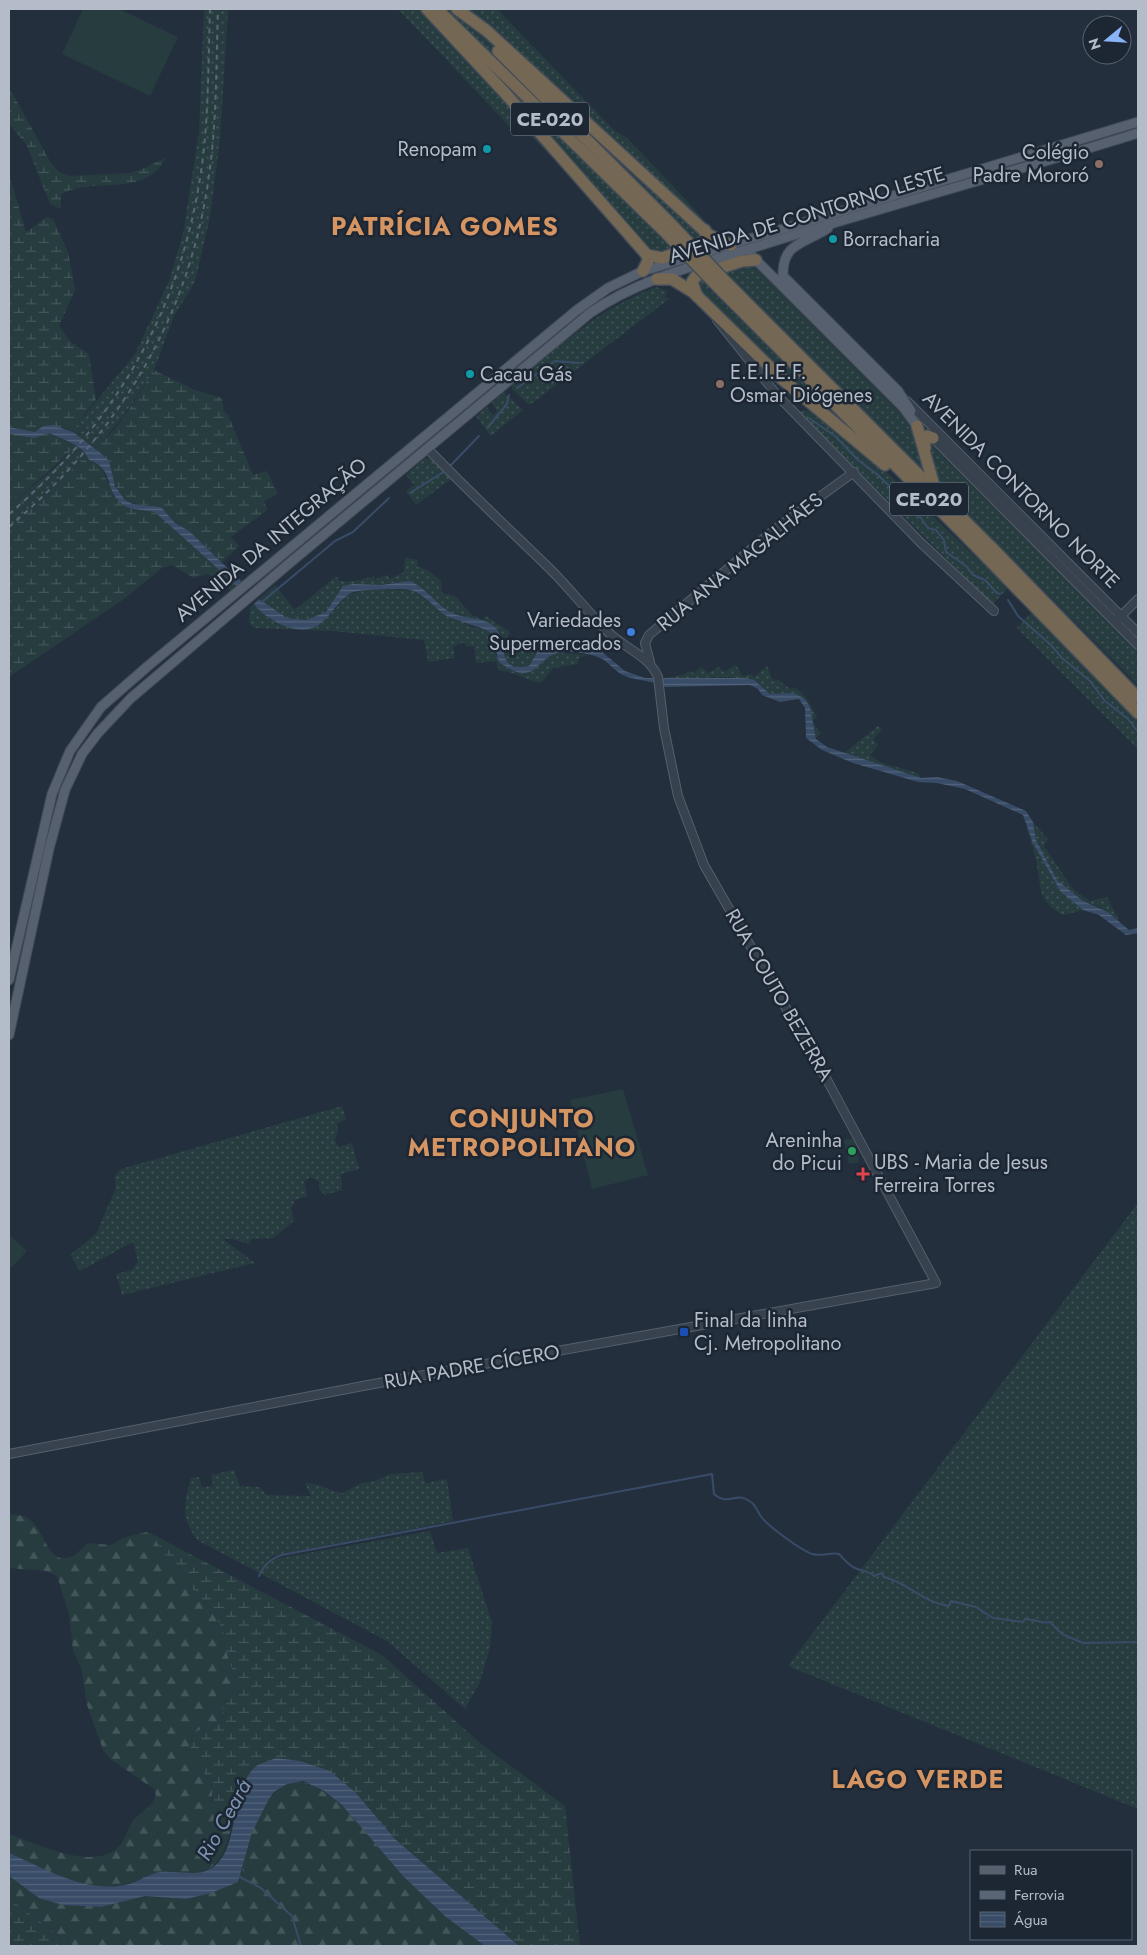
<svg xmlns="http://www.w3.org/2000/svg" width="1147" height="1955" font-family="Jost,sans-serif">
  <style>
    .grass { fill: url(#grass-dots) }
    .forest { fill: url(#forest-firs) }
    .wetland { fill: url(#wetland-marsh) }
    .pitch { fill: #263c3f }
    .water { fill: url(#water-rules) }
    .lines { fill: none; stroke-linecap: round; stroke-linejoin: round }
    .stream { stroke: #394c67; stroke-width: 2 }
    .minor-casing { stroke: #565f6c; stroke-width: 10 }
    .major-casing { stroke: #414a57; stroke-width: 11 }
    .highway-casing { stroke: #434c59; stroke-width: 14 }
    .minor { stroke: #38414e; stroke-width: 8 }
    .major { stroke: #56606e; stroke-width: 9 }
    .highway { stroke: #746855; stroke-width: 11 }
    .rail { stroke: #5a6575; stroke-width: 2; stroke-dasharray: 5 5; stroke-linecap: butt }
    .highway-bridge-casing { stroke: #434c59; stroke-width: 14; stroke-linecap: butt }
    .highway-bridge { stroke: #746855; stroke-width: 11 }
    .culture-dot { fill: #0f9aa8; stroke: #1d2633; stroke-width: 2 }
    .education-dot { fill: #8d6e63; stroke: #1d2633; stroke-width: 2 }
    .shop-dot { fill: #3f7fe0; stroke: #1d2633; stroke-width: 2 }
    .leisure-dot { fill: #2e9e5b; stroke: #1d2633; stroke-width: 2 }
    .health-dot { fill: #e0444e; stroke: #1d2633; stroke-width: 2 }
    .transit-dot { fill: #1a4fb4; stroke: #1d2633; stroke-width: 2 }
    .labels { text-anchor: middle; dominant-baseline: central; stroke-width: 5; stroke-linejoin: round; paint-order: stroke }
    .shield { fill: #1d2633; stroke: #878f9c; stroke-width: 1 }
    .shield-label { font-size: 19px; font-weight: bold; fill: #b4bcc9 }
    .poi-label { font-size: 20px; fill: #b4bcc9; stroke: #1d2633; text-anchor: start }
    .street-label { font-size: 20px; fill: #b4bcc9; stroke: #1d2633 }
    .water-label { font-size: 21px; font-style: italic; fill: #7c92b1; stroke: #1d2633 }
    .district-label { font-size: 25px; font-weight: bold; letter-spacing: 1px; fill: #d59563; stroke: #1d2633 }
  </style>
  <defs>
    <pattern id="grass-dots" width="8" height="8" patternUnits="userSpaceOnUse" patternTransform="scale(1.25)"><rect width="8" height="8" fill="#263c3f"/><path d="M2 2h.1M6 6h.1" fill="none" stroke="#435659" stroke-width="1.8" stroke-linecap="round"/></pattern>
    <pattern id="forest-firs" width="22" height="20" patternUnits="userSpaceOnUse" patternTransform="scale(1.25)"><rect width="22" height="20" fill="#263c3f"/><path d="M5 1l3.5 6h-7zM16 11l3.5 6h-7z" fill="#435659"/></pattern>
    <pattern id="wetland-marsh" width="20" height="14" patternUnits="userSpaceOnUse" patternTransform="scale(1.25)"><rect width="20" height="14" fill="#263c3f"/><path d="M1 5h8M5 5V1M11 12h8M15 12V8" fill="none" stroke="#435659"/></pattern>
    <pattern id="water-rules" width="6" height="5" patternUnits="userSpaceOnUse" patternTransform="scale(1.25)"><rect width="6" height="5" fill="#394c67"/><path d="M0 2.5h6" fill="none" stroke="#53647b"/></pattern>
  </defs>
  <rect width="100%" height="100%" fill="#242f3e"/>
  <g class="grass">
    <polygon points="204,9 228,9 220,139 210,217 195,282 174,316 154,370 125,414 101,443 94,448 80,438 78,427 80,421 135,354 169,281 183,234 199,132"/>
    <polygon points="398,9 497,9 614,130 627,138 693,207 703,219 707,238 656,255 634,240 530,135 512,129"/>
    <polygon points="747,265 756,268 1138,652 1138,685 730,276 708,288 854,433 784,375 698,289 698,279"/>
    <path d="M656 287 667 291 665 297 669 299 531 404H528L512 389V385C561 345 596 310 656 287Z"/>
    <polygon points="504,392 523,410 491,436 476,416 487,407 493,415 497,411 492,403"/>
    <polygon points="803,410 809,411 875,461 1005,585 1006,590 994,603 989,601 801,415 800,412"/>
    <polygon points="75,445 87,455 9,530 9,507 61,462"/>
    <polygon points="425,458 434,460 451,479 416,505 406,491 414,485 406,475"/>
    <path d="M405 558 418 560 417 566 427 570 441 581 442 593 455 596 472 615 483 620 486 616 510 632 504 643 510 647 517 637 528 643 524 649 532 653 536 649H539L529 666C494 673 509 644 498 630 486 617 466 620 452 613 436 605 425 586 409 581L382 585 353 584 343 586 326 612 306 620 287 618 259 599 275 585 295 610 336 576 340 581C353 583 363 579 374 576L375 579 387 575 390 579 404 572Z"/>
    <path d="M369 589 412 590 470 626 489 631C497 639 494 648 497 657 499 663 506 667 512 669 535 679 539 661 557 652L587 655 579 658 578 664 553 668 544 680 539 683C525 679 513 671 499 671L496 661 476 663 474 647 466 646 464 642 453 647 455 658 428 662 424 640 332 631 254 628 249 622 250 607 254 604C269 624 295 634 319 625L350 594Z"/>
    <polygon points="1032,612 1138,718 1138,749 1017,628"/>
    <path d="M736 665 743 676 751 674 754 677 767 666 773 681 779 680 790 689 794 687C806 694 810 705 817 717L812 721 821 734 816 737 807 701 794 693 770 694 758 683 729 677 661 679 682 675 690 671 693 673 702 667 708 673 719 667 724 672Z"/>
    <polygon points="878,726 882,730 873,739 878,745 870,755 882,763 918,773 921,778 844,753"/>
    <polygon points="1033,822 1048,839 1044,846 1073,889 1090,901 1107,897 1119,920 1100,907 1083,901 1057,880 1036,840"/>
    <path d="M1029 826 1033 843 1058 889 1083 910 1063 915C1037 900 1042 891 1037 865 1035 853 1031 842 1027 830Z"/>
    <polygon points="342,1106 346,1119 337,1124 338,1132 335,1140 338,1147 352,1143 359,1169 341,1174 342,1190 325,1195 319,1189 319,1182 311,1177 304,1181 307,1196 295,1200 291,1209 294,1221 273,1238 251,1239 249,1244 232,1239 223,1239 255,1263 122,1295 116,1274 132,1270 138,1262 133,1242 80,1271 70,1255 96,1234 116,1188 115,1176 121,1169"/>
    <polygon points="1138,1203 1138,1809 788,1666"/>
    <path d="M234 1470 240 1486 259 1487 267 1495 311 1496 305 1483 320 1485 333 1491 343 1493 359 1484 375 1481 390 1474 422 1472 426 1483 447 1479 453 1521 273 1556 266 1563 275 1559 430 1531 437 1553 468 1548 492 1623 490 1647 480 1682 465 1709 387 1641 197 1540C180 1516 184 1505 191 1478L199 1477 202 1487 213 1486 211 1475Z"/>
  </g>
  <g class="forest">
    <path d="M9 1514C15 1515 23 1515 28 1518 44 1529 44 1554 63 1559L74 1556 87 1543 111 1545 125 1537 147 1532 152 1534 167 1558 184 1573 195 1593 213 1609 224 1634V1644L235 1678 236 1689 224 1701 222 1722C214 1726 202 1727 196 1732 180 1743 207 1775 211 1786 214 1791 212 1796 211 1801L218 1810 229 1811 235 1815C227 1843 224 1873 188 1875 179 1875 170 1872 161 1872 149 1873 137 1883 125 1885 85 1894 43 1869 9 1853V1834C37 1844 98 1874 121 1844 126 1837 128 1827 134 1820 143 1809 150 1810 156 1795L154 1789 110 1759 103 1750 87 1705 82 1671 73 1650 69 1614 57 1576 46 1571 9 1568Z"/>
    <path d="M295 1781C313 1782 328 1795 342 1805L446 1917 485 1946H72L9 1898V1876L39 1898 101 1907 145 1896 186 1899 242 1873C246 1840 260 1792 295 1781Z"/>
  </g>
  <g class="wetland">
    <path d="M9 87 51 163 59 172 70 176 129 173 145 168 166 157C146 200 91 175 61 195V209L50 204 26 144 9 124Z"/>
    <path d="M9 174 26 232 47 217 53 219 68 252 75 290 59 326 71 342 89 354 96 400C87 412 74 422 80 438 70 425 48 423 35 432L9 427Z"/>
    <path d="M154 370 195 390 222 398 224 411 228 415 253 475 267 471 278 494 264 501 267 510 231 537 239 546 222 562 189 531 175 523 161 507C152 505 139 506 130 502 111 495 116 464 94 448 120 430 137 396 154 370Z"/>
    <polygon points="49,433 75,445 75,447 9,507 9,434 34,438"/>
    <path d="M87 455 89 460C109 467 100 472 110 485 117 494 125 501 132 509L150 510 156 513 237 586 231 591 208 574 193 578 172 565 162 568 124 599 9 677V530Z"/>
    <path d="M152 1534 382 1655 480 1743 565 1806 580 1946H519L395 1839 356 1793 300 1761 276 1758 243 1786 235 1815 213 1807C211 1800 214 1794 212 1788 207 1772 183 1753 193 1735 197 1728 215 1726 222 1722L224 1701 236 1689 235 1678 224 1644V1634L213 1609 195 1593 184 1573 167 1558Z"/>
    <polygon points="9,1898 72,1946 9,1946"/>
  </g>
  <g class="pitch">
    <polygon points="83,9 119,9 178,37 150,96 62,54"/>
    <polygon points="623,1089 648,1175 592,1189 570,1100"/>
    <polygon points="854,1138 859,1162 849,1164 844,1140"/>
    <polygon points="9,1234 27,1251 9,1270"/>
  </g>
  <g class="water">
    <path d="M53 425 73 432 103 455 109 461 115 486 125 500 133 504 161 507 175 523 189 531 242 582 241 584 237 586 156 513C144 508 132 512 122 504 103 488 115 469 89 460 84 445 62 439 49 433L34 438 9 434V427L35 432 43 426Z"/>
    <path d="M409 581C425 586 436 605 452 613 465 619 484 617 495 627 510 642 494 673 529 666L539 649 554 645 602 652 625 671 645 678H744L754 680 770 694 794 693 805 699 810 707 816 739 827 747 921 778 937 777 957 781 1026 811 1033 822 1036 840 1057 880 1083 901 1108 912 1129 930 1138 928V933L1126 935 1099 915 1083 910 1060 891 1033 843 1023 815 965 789 937 783 918 782 853 763 822 750 806 738 805 708 799 699 780 702 762 695 758 689 750 685 665 687C657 681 637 681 625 676 617 673 611 665 604 660 594 654 574 651 563 652 535 654 538 691 499 662 495 653 498 642 491 633 488 629 454 620 445 615 434 608 426 595 411 590 404 588 357 589 351 593 339 600 332 614 321 623 302 640 267 621 254 604L259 599 287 618 306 620 326 612 343 586 353 584 382 585Z"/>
    <path d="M276 1758 300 1761 330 1771 356 1793 395 1839 519 1946H485L446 1917 404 1877 342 1805 324 1791 303 1781 287 1784 274 1792 269 1799 252 1832 238 1882 211 1893 186 1899 145 1896 101 1907 63 1905 39 1898 9 1876V1853C44 1868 84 1893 125 1885 137 1883 148 1874 160 1872 184 1870 207 1882 223 1856 237 1834 233 1788 255 1767 260 1763 270 1761 276 1758Z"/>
  </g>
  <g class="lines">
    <g class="stream">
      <polyline points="517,388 555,361 580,363"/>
      <polyline points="809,418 835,436 858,460 878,475 918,514 928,528 936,530 944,540 946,552 966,566 973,575 985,580 997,593 1000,594"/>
      <polyline points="488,427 507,404 509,395"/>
      <polyline points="450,466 479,436"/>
      <polyline points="410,493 445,471"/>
      <polyline points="1008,600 1018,616 1051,645 1062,658 1090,681 1105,701 1128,719 1138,732"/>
      <polyline points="262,602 335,541 353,532 389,498"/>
      <path d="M259 1576C264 1565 271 1558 282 1555L712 1474 714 1494C728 1506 736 1493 746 1499 756 1505 754 1505 760 1515 766 1525 801 1550 812 1554 821 1557 830 1552 839 1554 844 1559 848 1565 855 1568 862 1571 869 1571 874 1576L882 1573 884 1577C909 1583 923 1603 949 1606L951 1601 976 1607 993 1618 1023 1622 1025 1619C1034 1619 1041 1624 1050 1622L1062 1634 1083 1643 1138 1642"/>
      <polyline points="238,1876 261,1888 292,1916 301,1946"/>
    </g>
    <defs>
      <g id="minor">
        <polyline points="717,320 777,395 921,543 994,611"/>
        <polyline points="907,401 1138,633"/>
        <polyline points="933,438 1138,645"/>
        <polyline points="1118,619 1138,599"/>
        <polyline points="650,662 645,643 649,635 774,530 854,472"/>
        <path d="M9 1454 368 1385 936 1283 826 1078 704 865 678 796 664 728 658 677C648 654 623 648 606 630 587 611 571 590 552 571 510 530 467 490 427 448"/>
      </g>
      <g id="major">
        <polyline points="752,256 903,407 917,426"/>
        <polyline points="783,276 898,391 911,411"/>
        <path d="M783 276C782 242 805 244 828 228"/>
        <polyline points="9,980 52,794 70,751 101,707 148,666 577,310 608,288 643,271 1138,122"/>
        <path d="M9 1035 49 849 65 790 82 754 98 733 131 698 292 561 590 313C642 277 705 263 765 244 889 205 1014 172 1138 133"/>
      </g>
      <g id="highway">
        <polyline points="427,9 505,93 647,255 662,258 702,244 707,238 705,230"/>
        <polyline points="437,9 663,230"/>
        <polyline points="457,9 487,31 709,235 731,245"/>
        <polyline points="498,51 671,224"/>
        <polyline points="643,271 648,261 647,255"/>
        <polyline points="657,279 672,279 693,292 782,379 885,465"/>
        <polyline points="726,282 995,551 1138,698"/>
        <polyline points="718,287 962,532 1138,713"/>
        <polyline points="697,296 692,282 696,276 742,261 756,260"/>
        <polyline points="917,426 935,489"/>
        <polyline points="925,448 924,438 927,436 933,438"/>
      </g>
    </defs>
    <use href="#minor" class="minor-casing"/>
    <use href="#major" class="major-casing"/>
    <use href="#highway" class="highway-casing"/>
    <use href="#minor" class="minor"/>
    <use href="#major" class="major"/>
    <use href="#highway" class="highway"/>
    <g class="rail">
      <path d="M9 514C109 429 175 321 198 190 209 131 208 69 210 9"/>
      <path d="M9 527C118 434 190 318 209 175 217 120 216 64 218 9"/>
    </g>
    <defs>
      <g id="highway-bridge">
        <polyline points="671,224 726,282"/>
        <polyline points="663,230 718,287"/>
      </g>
    </defs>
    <use href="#highway-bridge" class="highway-bridge-casing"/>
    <use href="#highway-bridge" class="highway-bridge"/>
  </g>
  <g class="culture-dot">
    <circle cx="487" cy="149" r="5"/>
    <circle cx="833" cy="239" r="5"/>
    <circle cx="470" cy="374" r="5"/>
  </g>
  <g class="education-dot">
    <circle cx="1099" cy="164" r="5"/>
    <circle cx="720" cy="384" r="5"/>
  </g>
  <circle class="shop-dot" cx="631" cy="632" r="5"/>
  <circle class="leisure-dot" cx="852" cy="1151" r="5"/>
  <path class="health-dot" d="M860.5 1166.5h5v5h5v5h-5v5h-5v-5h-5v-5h5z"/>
  <rect class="transit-dot" x="679" y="1327" width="10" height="10" rx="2.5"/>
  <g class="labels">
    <g class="shield">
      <rect x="511" y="102.5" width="78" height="33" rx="4"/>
      <rect x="890" y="482.5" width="78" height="33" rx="4"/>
    </g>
    <g class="shield-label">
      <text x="550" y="119">CE-020</text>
      <text x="929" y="499">CE-020</text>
    </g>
    <g class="poi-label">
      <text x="477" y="149" text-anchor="end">Renopam</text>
      <text x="1089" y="152" text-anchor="end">Colégio<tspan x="1089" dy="23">Padre Mororó</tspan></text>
      <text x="843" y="239">Borracharia</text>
      <text x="730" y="372">E.E.I.E.F.<tspan x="730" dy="23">Osmar Diógenes</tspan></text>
      <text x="480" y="374">Cacau Gás</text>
      <text x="621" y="620" text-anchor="end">Variedades<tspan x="621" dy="23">Supermercados</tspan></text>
      <text x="842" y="1140" text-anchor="end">Areninha<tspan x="842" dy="23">do Picui</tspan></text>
      <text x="874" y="1162">UBS - Maria de Jesus<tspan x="874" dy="23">Ferreira Torres</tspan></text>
      <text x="694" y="1320">Final da linha<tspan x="694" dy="23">Cj. Metropolitano</tspan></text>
    </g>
    <g class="street-label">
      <text transform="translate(807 215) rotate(-17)">AVENIDA DE CONTORNO LESTE</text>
      <text transform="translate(1021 490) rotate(45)">AVENIDA CONTORNO NORTE</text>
      <text transform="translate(271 540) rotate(-40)">AVENIDA DA INTEGRAÇÃO</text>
      <text transform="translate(740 562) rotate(-39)">RUA ANA MAGALHÃES</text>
      <text transform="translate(779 995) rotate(60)">RUA COUTO BEZERRA</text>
      <text transform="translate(472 1367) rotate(-10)">RUA PADRE CÍCERO</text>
    </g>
    <g class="water-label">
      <text transform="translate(224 1820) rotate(-61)">Rio Ceará</text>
    </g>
    <g class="district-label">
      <text x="445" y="226">PATRÍCIA GOMES</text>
      <text x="522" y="1118">CONJUNTO<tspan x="522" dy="29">METROPOLITANO</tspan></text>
      <text x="918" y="1779">LAGO VERDE</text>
    </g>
  </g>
  <rect width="1147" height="1955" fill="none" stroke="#b4bcc9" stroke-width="20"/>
  <rect x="970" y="1850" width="162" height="90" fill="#1d2633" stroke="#59626f"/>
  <rect x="980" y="1866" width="25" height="8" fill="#56606e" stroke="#59626f"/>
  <text x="1014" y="1875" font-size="15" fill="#b4bcc9">Rua</text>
  <rect x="980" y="1891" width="25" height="8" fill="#5a6575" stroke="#59626f"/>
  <text x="1014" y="1900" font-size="15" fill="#b4bcc9">Ferrovia</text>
  <rect x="980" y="1912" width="25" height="15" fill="url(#water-rules)" stroke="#59626f"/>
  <text x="1014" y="1925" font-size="15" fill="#b4bcc9">Água</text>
  <g transform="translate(1107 40) rotate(252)"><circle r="24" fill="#1d2633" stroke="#59626f"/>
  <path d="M0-4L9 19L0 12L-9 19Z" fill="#8ab4f8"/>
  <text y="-8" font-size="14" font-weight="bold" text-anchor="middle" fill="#b4bcc9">N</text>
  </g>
</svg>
